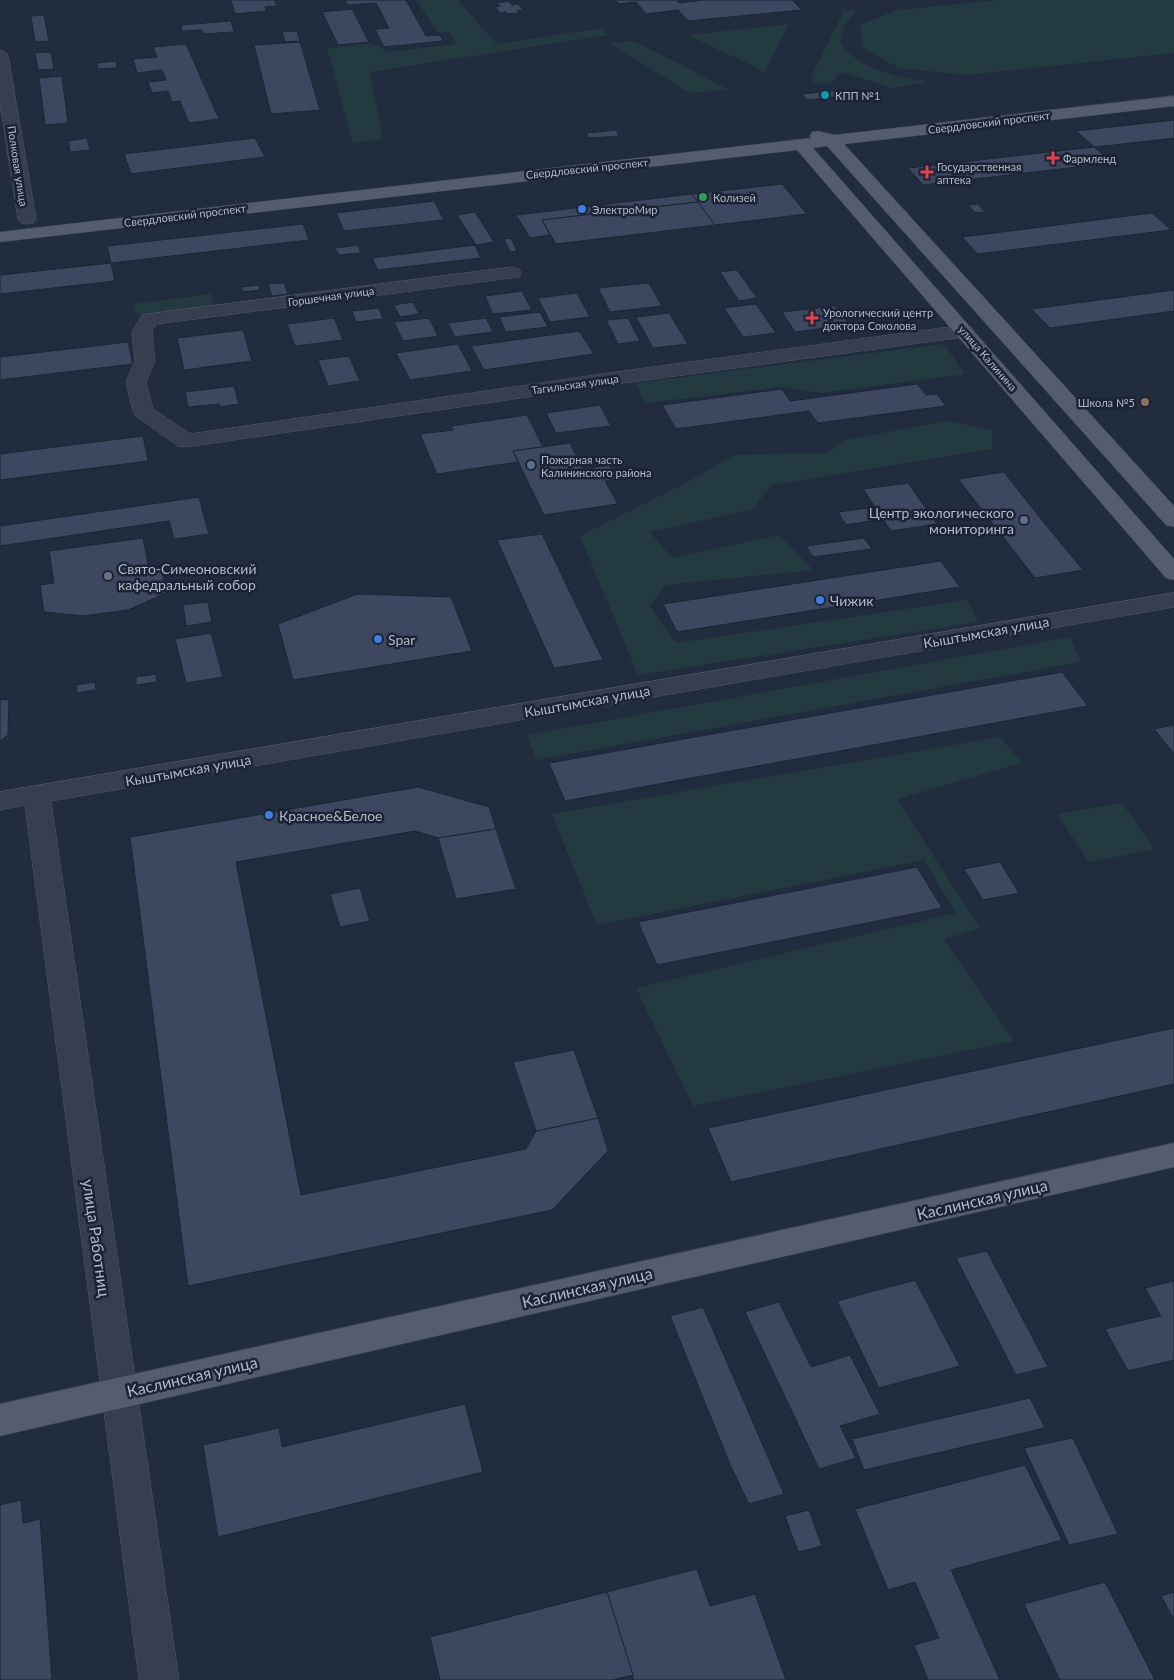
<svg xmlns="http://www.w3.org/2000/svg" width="1174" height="1680" font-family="Lato,sans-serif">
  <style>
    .green { fill: #233b40 }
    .building { fill: #3d4860; stroke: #1d2536 }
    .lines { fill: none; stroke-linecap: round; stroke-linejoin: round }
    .minor-casing { stroke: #51596a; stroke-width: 1 }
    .major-casing { stroke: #3f4758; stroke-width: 1 }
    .minor { fill: #363e4f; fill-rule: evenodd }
    .major { fill: #535d6f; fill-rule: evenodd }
    .culture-dot { fill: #0f9aa8; stroke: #1b2334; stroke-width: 2 }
    .health-dot { fill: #e0444e; stroke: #1b2334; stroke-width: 2 }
    .leisure-dot { fill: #2e9e5b; stroke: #1b2334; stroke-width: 2 }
    .shop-dot { fill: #3f7fe0; stroke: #1b2334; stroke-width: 2 }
    .education-dot { fill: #8d6e63; stroke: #1b2334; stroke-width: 2 }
    .service-dot { fill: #5c6f8a; stroke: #1b2334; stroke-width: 2 }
    .worship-dot { fill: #6b7280; stroke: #1b2334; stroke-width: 2 }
    .labels { text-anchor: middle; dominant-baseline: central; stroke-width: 5; stroke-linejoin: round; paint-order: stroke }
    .far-poi-label { font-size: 11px; fill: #b1b9ca; stroke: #1b2334; text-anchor: start }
    .far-street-label { font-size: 11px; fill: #b1b9ca; stroke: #1b2334 }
    .poi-label { font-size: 14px; fill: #b1b9ca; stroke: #1b2334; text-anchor: start }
    .street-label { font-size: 14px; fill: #b1b9ca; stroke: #1b2334 }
    .near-street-label { font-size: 16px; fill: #b1b9ca; stroke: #1b2334 }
  </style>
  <rect width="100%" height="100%" fill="#212c3f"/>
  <g class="green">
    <polygon points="416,0 458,0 497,44 603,28 608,35 370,72 383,139 353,143 327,48 370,43 388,52 456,44 449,32 438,33"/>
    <polygon points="998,0 1174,0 1174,53 966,75 899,68 863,48 860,25 897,10"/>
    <path d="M857 10 844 26 840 42C858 70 897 76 927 82L892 88 841 72 830 84 814 83 811 77 844 11Z"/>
    <polygon points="789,24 765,72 688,35"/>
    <polygon points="634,41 728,89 694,93 684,90 610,43"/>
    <polygon points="211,294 214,305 136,315 133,304"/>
    <polygon points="944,344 965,374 821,393 783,387 645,403 636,383"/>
    <polygon points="947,421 992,430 992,449 771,485 753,509 650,532 672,558 779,535 813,570 666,585 650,606 676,643 967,600 978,622 638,675 580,536 678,487 735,455 827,453 845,440"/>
    <polygon points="1070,637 1081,662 536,760 527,735"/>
    <polygon points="1000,737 1022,763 897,799 980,928 944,939 1014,1041 693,1106 636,988 956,913 924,860 597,925 552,814"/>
    <polygon points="1122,803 1155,849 1089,862 1057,814"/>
  </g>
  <g class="building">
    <polygon points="231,0 275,0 277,6 265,7 266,11 235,14"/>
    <polygon points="345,0 406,0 426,36 440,35 443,41 384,47 375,29 389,28 376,3 348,5"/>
    <polygon points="615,0 677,0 679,3 705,0 792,0 802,10 688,21 678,10 646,14 636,2 619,4"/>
    <polygon points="509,1 512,5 518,4 523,10 517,11 519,13 508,14 506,12 500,13 495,7 500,6 497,3"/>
    <polygon points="352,9 369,42 338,45 322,12"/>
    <polygon points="44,15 49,41 35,42 31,16"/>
    <polygon points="231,21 234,32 203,34 202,30 182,31 181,25"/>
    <polygon points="297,31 300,41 285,42 282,32"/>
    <polygon points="300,42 320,110 271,114 254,45"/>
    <polygon points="186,44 219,119 189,123 180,101 172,102 168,91 152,93 148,82 166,80 162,70 137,73 133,59 157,57 153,47"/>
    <polygon points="51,52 54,69 38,70 35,53"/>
    <polygon points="116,61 117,68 98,69 97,63"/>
    <polygon points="62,76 68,123 45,125 39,78"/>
    <polygon points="842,90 848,96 807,100 802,94"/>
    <polygon points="1174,120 1174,138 1114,145 1094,147 1076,131"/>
    <polygon points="616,130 619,136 589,138 586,133"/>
    <polygon points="87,138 90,150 70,152 68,141"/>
    <polygon points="255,138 265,157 131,174 124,154"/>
    <polygon points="1094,147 1112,163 923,185 908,168"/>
    <polygon points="782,184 807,214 715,225 692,194"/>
    <polygon points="692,194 698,202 542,220 550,235 530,238 516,215"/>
    <polygon points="434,201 444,220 344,231 336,213"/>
    <polygon points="698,202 715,225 556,244 542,220"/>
    <polygon points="978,204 985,212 975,213 968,205"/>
    <polygon points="475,212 494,242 476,245 457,215"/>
    <polygon points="1152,213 1171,230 978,254 962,237"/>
    <polygon points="303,224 309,240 111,263 107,246"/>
    <polygon points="511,238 517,251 510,252 504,239"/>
    <polygon points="358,245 361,253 339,255 335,248"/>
    <polygon points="475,245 481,258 378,270 372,258"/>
    <polygon points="111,263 115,281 0,294 0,275"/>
    <polygon points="737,270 757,298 739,301 720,272"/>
    <polygon points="284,283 288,294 272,296 268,284"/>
    <polygon points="649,283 662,306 610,312 598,288"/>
    <polygon points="259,285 260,290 243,292 241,287"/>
    <polygon points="1174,290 1174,311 1050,328 1031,309"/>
    <polygon points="522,291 532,310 493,314 485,296"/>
    <polygon points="577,293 590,317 550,322 538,298"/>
    <polygon points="413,302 419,314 400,317 394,305"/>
    <polygon points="756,304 776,333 743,337 724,308"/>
    <polygon points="835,306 850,325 795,332 782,312"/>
    <polygon points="379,308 383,319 356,322 352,311"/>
    <polygon points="540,312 548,327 506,332 499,317"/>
    <polygon points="669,313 688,344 653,348 636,317"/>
    <polygon points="334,318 343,340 295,346 287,324"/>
    <polygon points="429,318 438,336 403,341 394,322"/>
    <polygon points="486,318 493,332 455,337 448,323"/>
    <polygon points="628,318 640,341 618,344 606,320"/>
    <polygon points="243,330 252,361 184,370 177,338"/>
    <polygon points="579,331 594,354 484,370 471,346"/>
    <polygon points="128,342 133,364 0,380 0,357"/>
    <polygon points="458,344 472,371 410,380 396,353"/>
    <polygon points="349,356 360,381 328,386 318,360"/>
    <polygon points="917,384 926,395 937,394 946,406 818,423 809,411 676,429 662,405 782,389 790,401"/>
    <polygon points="234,386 239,404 220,407 219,404 188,407 185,392"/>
    <polygon points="600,405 611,426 556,433 546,413"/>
    <polygon points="527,415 543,447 513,451 518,462 437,474 420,434 453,430 451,426"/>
    <polygon points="143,436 148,461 0,480 0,454"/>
    <polygon points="570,443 583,469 609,465 617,479 605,481 618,504 544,515 513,451"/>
    <polygon points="1004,472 1041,519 1083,570 1035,578 958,479"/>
    <polygon points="908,483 937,524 891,531 883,519 846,525 838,512 875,507 863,489"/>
    <polygon points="199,497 209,534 174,539 169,521 0,546 0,526"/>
    <polygon points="542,534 578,609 603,660 554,668 497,540"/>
    <polygon points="143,538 149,568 161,566 166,593 128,610 83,616 44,612 40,585 54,583 49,551"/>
    <polygon points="864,538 872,549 813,557 806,546"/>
    <polygon points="941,561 960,587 677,632 663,604"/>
    <polygon points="358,594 451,597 472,651 293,680 278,624"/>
    <polygon points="208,602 212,622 186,626 183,605"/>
    <polygon points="211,633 223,677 186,683 175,639"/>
    <polygon points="1062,672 1088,706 565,801 549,763"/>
    <polygon points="156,674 157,682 136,685 136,677"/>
    <polygon points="95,682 96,690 77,693 76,685"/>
    <polygon points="9,699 8,735 0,741 0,700"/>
    <polygon points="1174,725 1174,754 1154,729"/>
    <polygon points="418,787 489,807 496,829 438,838 415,831 236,862 301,1195 526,1149 536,1131 598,1118 608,1151 552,1210 188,1286 130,837"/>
    <polygon points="496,829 516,889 456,899 438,838"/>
    <polygon points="1000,862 1019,893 983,900 964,869"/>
    <polygon points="917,867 942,908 657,965 638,922"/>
    <polygon points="360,888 370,921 340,927 330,894"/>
    <polygon points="1174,1028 1174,1084 731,1182 708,1128"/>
    <polygon points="574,1050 598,1118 536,1131 513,1062"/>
    <polygon points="987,1251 1048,1367 1016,1375 956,1258"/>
    <polygon points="915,1280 960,1366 879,1388 837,1301"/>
    <polygon points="1174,1281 1174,1360 1128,1371 1105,1329 1161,1316 1145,1288"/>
    <polygon points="779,1302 811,1367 850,1355 880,1414 840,1426 856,1458 819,1469 745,1312"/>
    <polygon points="703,1307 784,1494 749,1504 731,1467 670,1316"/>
    <polygon points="1030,1398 1045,1428 864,1470 852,1439"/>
    <polygon points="465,1404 483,1472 218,1537 203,1445 279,1428 282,1447"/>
    <polygon points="1073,1438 1118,1534 1069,1545 1024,1448"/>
    <polygon points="1025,1465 1062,1540 951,1570 1000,1680 928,1680 914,1645 939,1638 915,1582 888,1590 855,1509"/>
    <polygon points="21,1500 23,1523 40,1519 52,1680 0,1680 0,1505"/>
    <polygon points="809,1510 822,1546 798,1552 785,1516"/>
    <polygon points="697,1569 710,1606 755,1594 786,1680 634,1680 607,1592"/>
    <polygon points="1105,1582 1155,1680 1060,1680 1024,1604"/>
    <polygon points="607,1592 633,1675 613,1680 440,1680 430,1637"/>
    <polygon points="1174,1592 1174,1620 1161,1596"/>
  </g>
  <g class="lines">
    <defs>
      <g id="minor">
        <polygon points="0,50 5,52 8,55 36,219 33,223 27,224 21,223 18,219 0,104"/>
        <polygon points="512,267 519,269 521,273 519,277 156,324 152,332 155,361 146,382 153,409 190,434 616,372 964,325 971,327 974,331 971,335 964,337 616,384 186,447 178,446 136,416 133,412 126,382 135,361 132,332 142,315"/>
        <polygon points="1174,593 1174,607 51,801 179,1680 139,1680 25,805 0,810 0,792"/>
      </g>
      <g id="major">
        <polygon points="1174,96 1174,106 844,144 1174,506 1174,527 1166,525 827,146 813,148 1174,559 1174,580 1166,578 797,150 0,242 0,232 811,138 810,136 812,132 818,131 834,135"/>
        <polygon points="1174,1143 1174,1167 0,1436 0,1404"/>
      </g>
    </defs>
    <use href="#minor" class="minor-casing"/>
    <use href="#major" class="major-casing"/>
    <use href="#minor" class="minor"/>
    <use href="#major" class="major"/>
  </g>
  <circle class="culture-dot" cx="825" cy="95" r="5"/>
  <g class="health-dot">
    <path d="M1050.5 150.5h5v5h5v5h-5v5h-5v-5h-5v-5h5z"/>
    <path d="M924.5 164.5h5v5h5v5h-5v5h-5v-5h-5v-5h5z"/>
    <path d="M809.5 310.5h5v5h5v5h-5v5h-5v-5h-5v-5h5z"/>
  </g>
  <circle class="leisure-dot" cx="703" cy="197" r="5"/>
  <g class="shop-dot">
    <circle cx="582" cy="209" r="5"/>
    <circle cx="820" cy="600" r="5"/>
    <circle cx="378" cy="639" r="5"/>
    <circle cx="269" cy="815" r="5"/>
  </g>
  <circle class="education-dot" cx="1145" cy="402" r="5"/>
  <g class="service-dot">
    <circle cx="531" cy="465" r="5"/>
    <circle cx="1024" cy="520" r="5"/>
  </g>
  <circle class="worship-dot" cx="108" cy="576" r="5"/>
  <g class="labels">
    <g class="far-poi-label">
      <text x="835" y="95">КПП №1</text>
      <text x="1063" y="158">Фармленд</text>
      <text x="937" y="166">Государственная<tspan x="937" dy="13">аптека</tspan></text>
      <text x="713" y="197">Колизей</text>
      <text x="592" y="209">ЭлектроМир</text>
      <text x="823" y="312">Урологический центр<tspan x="823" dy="13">доктора Соколова</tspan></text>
      <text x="1135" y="402" text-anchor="end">Школа №5</text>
      <text x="541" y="459">Пожарная часть<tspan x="541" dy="13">Калининского района</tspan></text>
    </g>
    <g class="far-street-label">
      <text transform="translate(989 122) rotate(-7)">Свердловский проспект</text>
      <text transform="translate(18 166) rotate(81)">Полковая улица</text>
      <text transform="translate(587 168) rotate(-6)">Свердловский проспект</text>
      <text transform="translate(185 215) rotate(-7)">Свердловский проспект</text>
      <text transform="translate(331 296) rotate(-8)">Горшечная улица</text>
      <text transform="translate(988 358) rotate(49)">улица Калинина</text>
      <text transform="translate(575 384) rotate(-8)">Тагильская улица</text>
    </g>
    <g class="poi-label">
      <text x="1014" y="512" text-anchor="end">Центр экологического<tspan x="1014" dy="16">мониторинга</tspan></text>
      <text x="118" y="568">Свято-Симеоновский<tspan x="118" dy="16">кафедральный собор</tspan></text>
      <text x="830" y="600">Чижик</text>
      <text x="388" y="639">Spar</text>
      <text x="279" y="815">Красное&amp;Белое</text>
    </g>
    <g class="street-label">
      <text transform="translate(986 632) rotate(-10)">Кыштымская улица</text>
      <text transform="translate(587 701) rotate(-10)">Кыштымская улица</text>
      <text transform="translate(188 770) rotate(-10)">Кыштымская улица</text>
    </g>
    <g class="near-street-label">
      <text transform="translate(982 1199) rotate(-13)">Каслинская улица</text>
      <text transform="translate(97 1238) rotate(82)">улица Работниц</text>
      <text transform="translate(587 1287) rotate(-13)">Каслинская улица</text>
      <text transform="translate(192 1376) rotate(-13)">Каслинская улица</text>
    </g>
  </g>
</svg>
